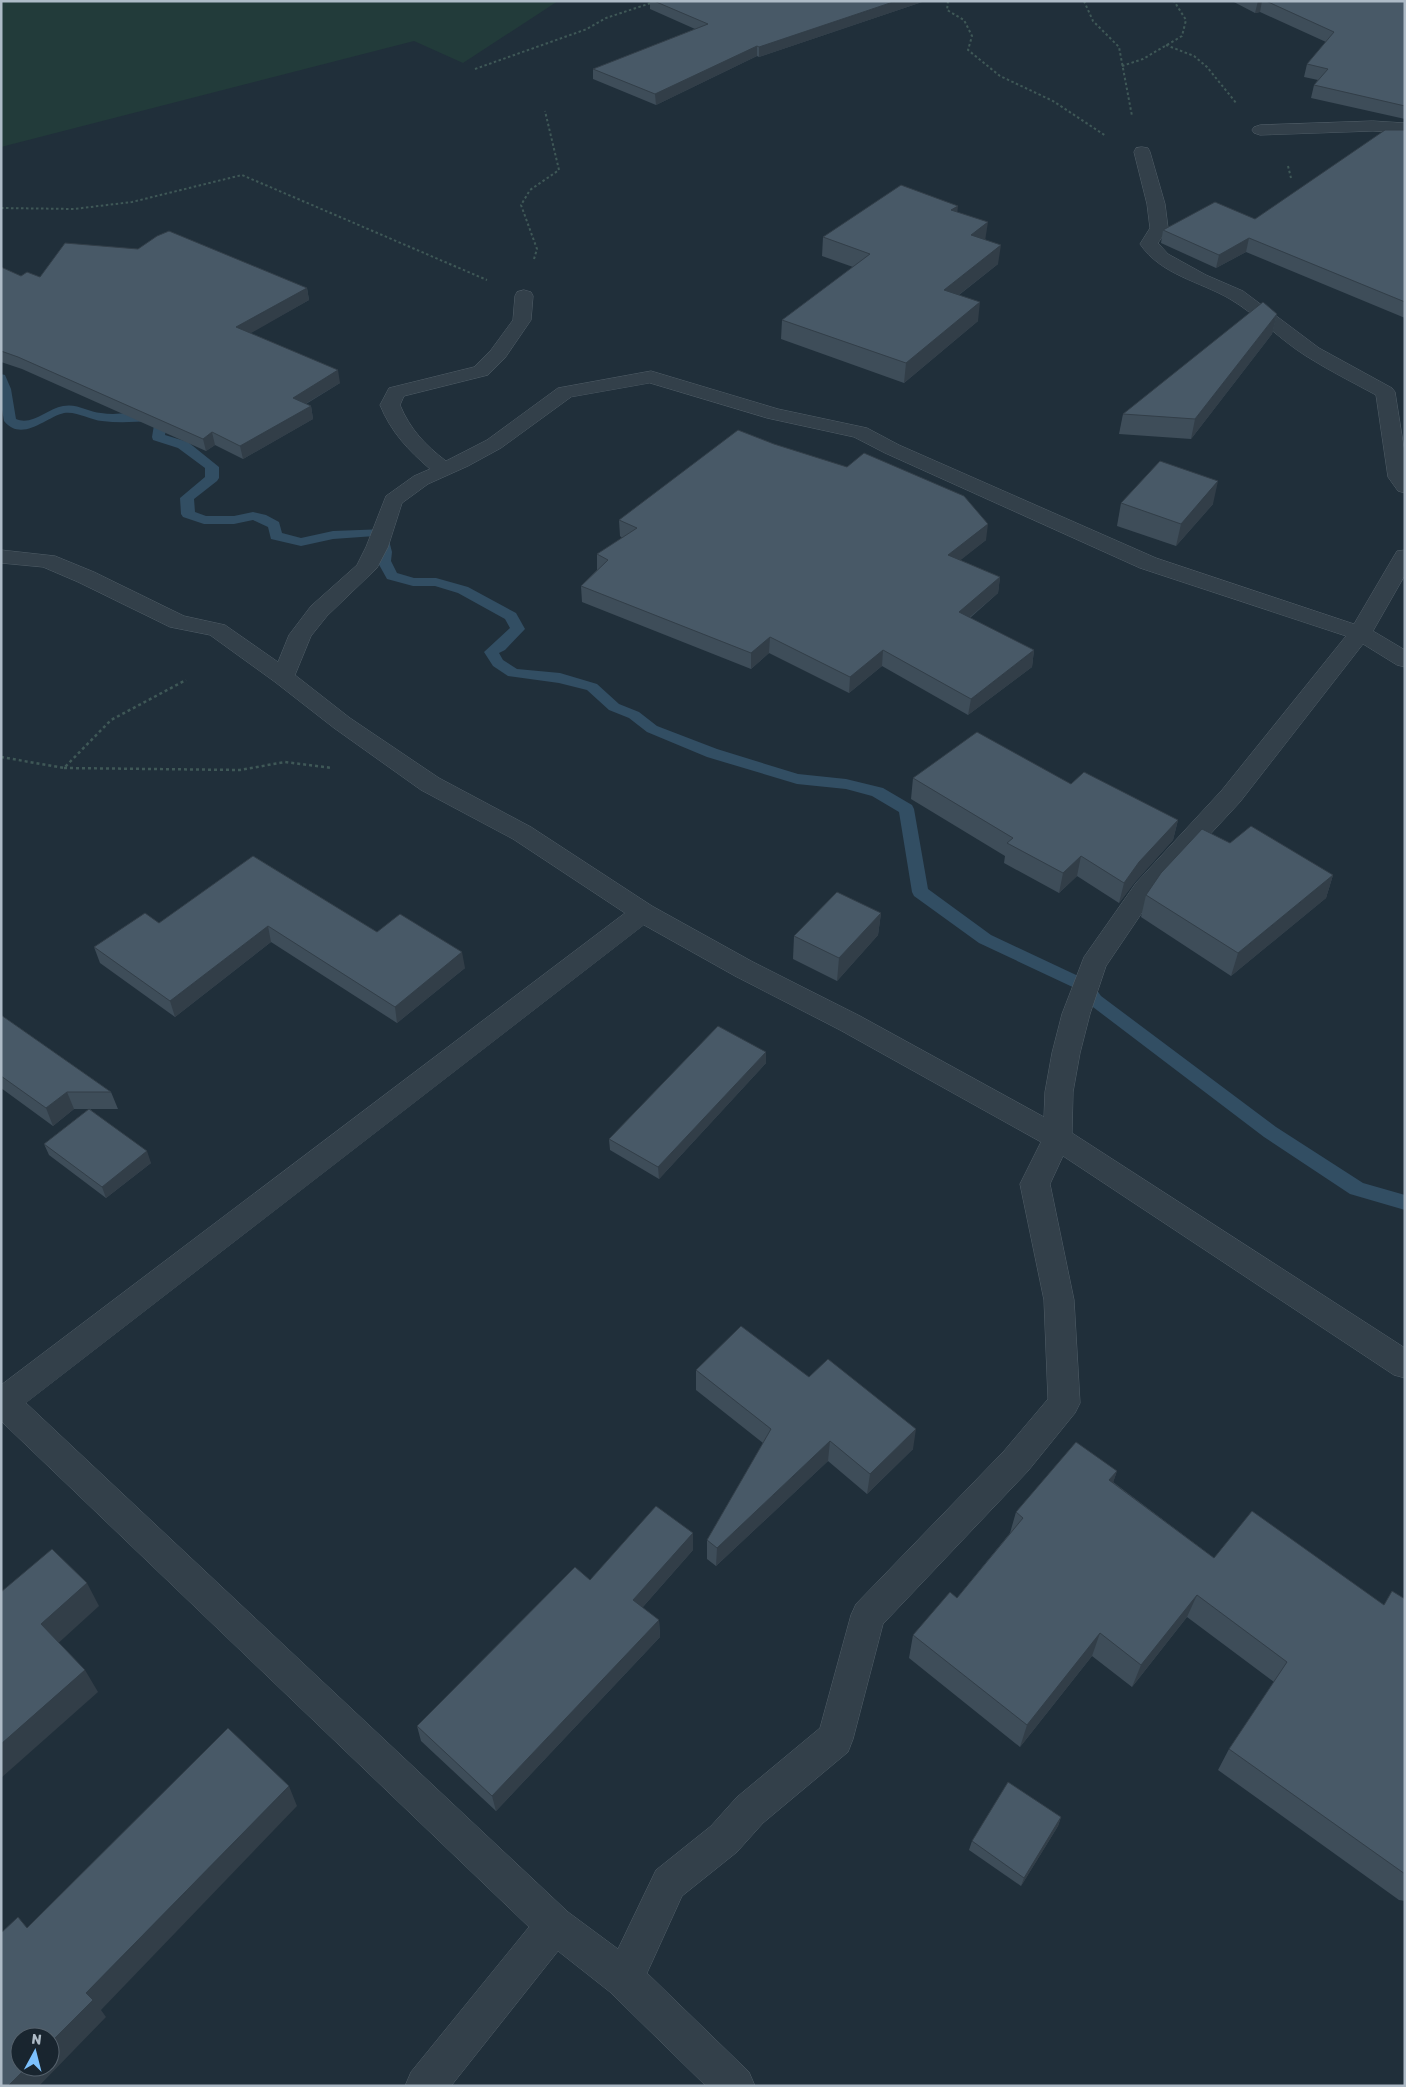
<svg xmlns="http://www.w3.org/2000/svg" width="1406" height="2087" font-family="Rubik,sans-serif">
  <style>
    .green { fill: #223b3a }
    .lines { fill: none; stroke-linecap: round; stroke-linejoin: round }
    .stream { fill: #324e63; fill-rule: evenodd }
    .street-casing { stroke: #515e68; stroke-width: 1 }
    .path-far1 { stroke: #3f5857; stroke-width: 2; stroke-dasharray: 2.5 2.5; stroke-linecap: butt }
    .path { stroke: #3f5857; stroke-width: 2.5; stroke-dasharray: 3 3; stroke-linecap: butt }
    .street { fill: #33404a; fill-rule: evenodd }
    .wall { fill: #3e4d59 }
    .shaded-wall { fill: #323e48 }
    .building { fill: #485967; stroke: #323e48 }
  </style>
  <rect width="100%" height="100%" fill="#202f3a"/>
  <polygon class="green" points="1,1 558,1 463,63 414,41 1,147"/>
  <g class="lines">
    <path class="stream" d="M1 374 5 375 11 389 16 419C32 426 47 409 63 406 77 403 88 412 101 413 119 416 139 410 156 414L167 424 165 435 188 442 219 467V478L217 481 194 499 195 512 206 516H234L253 512 266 515 279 522 282 533 301 538 333 531 386 529 392 552 391 561 397 573 414 578H436L468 587 516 613 525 629 505 650 499 653 503 660 517 669 560 673 597 684 619 704 639 712 657 726 717 749 798 774 846 779 883 788 912 805 914 809 928 889 991 935 1091 982 1101 996 1276 1127 1363 1183 1405 1195V1210L1350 1194 1264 1137 1089 1004 1079 990 979 943 914 896 912 892 899 812 872 796 846 789 797 784 707 757 647 732 629 718 609 710 587 690 559 683 508 676 493 666 484 652 510 628 505 619 458 593 435 586H413L387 579 377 561 378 552 375 536 333 539 301 546 271 539 268 527 253 520 234 524H204L183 517 181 514 180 498 205 477V468L178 448 153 440 152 437 154 425 149 421C134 422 118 423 102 421 90 420 77 411 64 413 46 417 22 443 4 421L1 404Z"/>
    <defs>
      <g id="street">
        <polygon points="1373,121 1405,123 1405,133 1373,131 1260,135 1254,133 1252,130 1254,127 1260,125"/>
        <path d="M1142 147 1148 148 1150 152 1165 204 1168 228 1158 243 1168 254 1206 275 1243 291 1319 348 1392 388 1395 392 1405 455V493L1398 491 1388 477 1376 395C1352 382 1328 370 1306 356 1279 339 1257 315 1230 299 1199 281 1161 275 1140 244L1150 228 1147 204 1134 152 1136 148Z"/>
        <path d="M524 290 531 292 533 296 531 320 505 358 488 375 404 396 400 405C410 429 425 445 446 461L487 440 558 388 651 371 778 409 867 428 899 445 1156 558 1354 624 1394 556 1397 551 1405 550V575L1373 631 1405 650V667L1397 665 1363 644 1240 802 1154 895 1106 966 1090 1014 1080 1053 1073 1092 1072 1133 1405 1348V1378L1394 1375 1063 1156 1050 1184 1074 1300 1080 1403 1075 1413 1028 1471 883 1624 853 1739 848 1752 763 1823 737 1852 682 1896 647 1973 749 2072 755 2086H706L610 1992 558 1951 451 2086H405L411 2072 529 1927 1 1421V1385L625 913 513 839 421 790 334 728 275 682 210 635 170 627 78 582 43 567 1 563V550L55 556 94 572 184 616 225 625 278 662 289 635 311 606 357 565 366 547 386 496 414 476 430 469C408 450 391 432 380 405L389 388 474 367 491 350 513 320 515 296 517 292ZM650 383 767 418 854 437 885 453 1140 568 1346 636 1222 790 1136 883 1084 957 1062 1014 1052 1053 1045 1092 1044 1117 860 1016 753 962 652 906 531 827 439 778 350 718 295 675 311 636 327 616 377 568 388 547 402 503 428 484 468 466 501 448 571 397ZM644 925 735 976 840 1030 1041 1142 1020 1184 1044 1300 1048 1399 1004 1451 856 1604 851 1615 820 1728 737 1797 711 1826 656 1870 618 1949 568 1912 26 1403Z"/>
      </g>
    </defs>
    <use href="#street" class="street-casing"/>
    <g class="path-far1">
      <polyline points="948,1 947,10 964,20 972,36 968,50 1000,76 1053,101 1106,136"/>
      <polyline points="1084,1 1093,21 1119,47 1132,116"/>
      <polyline points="1166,45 1194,56 1207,67 1237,104"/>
      <polyline points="1122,66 1143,59 1182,36 1186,20 1174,1"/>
      <polyline points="475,69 587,29 606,18 651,3 651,1"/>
      <polyline points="1288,166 1291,178"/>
      <polyline points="1,208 74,209 132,202 242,175 487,280"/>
      <polyline points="534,259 537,249 521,205 530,190 559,170 545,111"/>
    </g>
    <g class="path">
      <polyline points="1,757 64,768 111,720 186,680"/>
      <polyline points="64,768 240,770 285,762 332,768"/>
    </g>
    <use href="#street" class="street"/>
  </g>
  <g class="wall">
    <polygon points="650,1 925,1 759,57 757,56 656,105 593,79 593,69 695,29 650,9"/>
    <polygon points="1232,1 1405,1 1405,119 1311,98 1314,85 1318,80 1304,77 1307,64 1326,42 1260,12 1255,13"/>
    <polygon points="1405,130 1405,318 1246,252 1216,268 1161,243 1163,230 1255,219"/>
    <polygon points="957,212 986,240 998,264 959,295 978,321 904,383 781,339 782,320 853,267 822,256 823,237"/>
    <polygon points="1,267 21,276 307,288 309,300 250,333 340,383 306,404 311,406 313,419 243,459 215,445 206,451 22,369 1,362"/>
    <polygon points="1277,314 1272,334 1191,439 1119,434 1123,414"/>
    <polygon points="1121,503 1213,504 1176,546 1117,526"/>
    <polygon points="619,520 986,540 960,560 1000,577 998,593 970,618 1034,650 1032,667 968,715 882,666 849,693 769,653 751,669 582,602 581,586 597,570 597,554 622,538 620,536"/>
    <polygon points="913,778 1071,784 1178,820 1173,840 1135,882 1119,903 1077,876 1059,893 1004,863 1005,856 911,799"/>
    <polygon points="1230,843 1333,875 1326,898 1231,976 1141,917 1146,895"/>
    <polygon points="253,856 377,932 465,968 397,1023 271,942 175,1017 100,963 94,947 159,923"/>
    <polygon points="881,913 878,935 837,981 793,959 794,936"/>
    <polygon points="1,1015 111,1092 118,1109 90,1109 151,1163 106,1198 49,1155 44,1144 89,1109 74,1109 53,1126 1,1088"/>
    <polygon points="766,1052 766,1063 659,1179 610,1150 609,1139"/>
    <polygon points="696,1370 809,1377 913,1449 867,1494 828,1461 716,1566 707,1559 707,1540 763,1443 696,1390"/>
    <polygon points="1117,1471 1113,1482 1214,1558 1384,1605 1405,1599 1405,1901 1399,1900 1218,1770 1229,1749 1274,1682 1187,1617 1132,1687 1092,1656 1020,1747 909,1658 913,1635 957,1598 1010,1533 1016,1512"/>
    <polygon points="693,1550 642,1608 659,1620 660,1637 496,1811 421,1741 417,1726 590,1580"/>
    <polygon points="1061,1817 1058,1826 1021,1886 969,1850 972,1841"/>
  </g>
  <g class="shaded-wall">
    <polygon points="896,1 925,1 759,57 759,47"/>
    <polygon points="1258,1 1262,1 1260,12 1255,13"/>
    <polygon points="757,46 757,56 656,105 655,94"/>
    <polygon points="958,206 956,224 951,210"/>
    <polygon points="988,222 985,241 971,235"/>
    <polygon points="1249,238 1246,252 1216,268 1219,255"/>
    <polygon points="1001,245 998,264 942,308 944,290"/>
    <polygon points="307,288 309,300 239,340 236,327"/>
    <polygon points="980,302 978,321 904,383 906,363"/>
    <polygon points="1277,314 1272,334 1191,439 1195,419"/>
    <polygon points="338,370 340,383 295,410 293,398"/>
    <polygon points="311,406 313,419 243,459 240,446"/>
    <polygon points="212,432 215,445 206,451 203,439"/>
    <polygon points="1218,481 1213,504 1176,546 1181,524"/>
    <polygon points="988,524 986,540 947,571 948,555"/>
    <polygon points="1000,577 998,593 957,628 959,612"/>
    <polygon points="770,637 769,653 751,669 751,653"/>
    <polygon points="883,650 882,666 849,693 850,677"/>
    <polygon points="1034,650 1032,667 968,715 971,699"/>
    <polygon points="1178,820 1173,840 1135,882 1119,903 1124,883 1139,862"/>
    <polygon points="1081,856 1077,876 1059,893 1063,873"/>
    <polygon points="1333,875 1326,898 1231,976 1238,953"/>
    <polygon points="881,913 878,935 837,981 839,958"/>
    <polygon points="268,926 271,942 175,1017 170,1001"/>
    <polygon points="462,952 465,968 397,1023 395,1007"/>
    <polygon points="766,1052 766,1063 659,1179 658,1167"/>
    <polygon points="67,1092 74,1109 53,1126 46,1108"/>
    <polygon points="147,1151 151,1163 106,1198 102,1187"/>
    <polygon points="916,1429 913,1449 867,1494 870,1474"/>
    <polygon points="830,1441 828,1461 716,1566 717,1548"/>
    <polygon points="1117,1471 1109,1495 1109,1480"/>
    <polygon points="693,1533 693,1550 634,1617 633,1600"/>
    <polygon points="87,1583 99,1606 54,1647 41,1624"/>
    <polygon points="1197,1595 1187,1617 1132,1687 1141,1665"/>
    <polygon points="659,1620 660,1637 496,1811 492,1796"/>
    <polygon points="1100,1633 1092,1656 1020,1747 1027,1725"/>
    <polygon points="85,1670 98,1692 1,1778 1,1744"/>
    <polygon points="289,1786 297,1806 101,2010 106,2017 39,2086 8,2086 27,2067 50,2067 50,2043 86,1993"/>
    <polygon points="1061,1817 1058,1826 1021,1886 1024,1878"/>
  </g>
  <g class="building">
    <polygon points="654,1 896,1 759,47 757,46 655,94 593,69 708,24"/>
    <polygon points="1266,1 1405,1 1405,106 1314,85 1328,69 1307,64 1334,32"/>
    <polygon points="1385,130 1405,130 1405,302 1249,238 1219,255 1163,230 1215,202 1255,219"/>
    <polygon points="901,185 958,206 951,210 988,222 971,235 1001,245 944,290 980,302 906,363 782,320 870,254 823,237"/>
    <polygon points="169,231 307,288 236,327 338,370 293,398 311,406 240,446 212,432 203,439 18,357 1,351 1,267 21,276 27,272 40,277 65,243 138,249 157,236"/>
    <polygon points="1263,302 1277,314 1195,419 1123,414"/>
    <polygon points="738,430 774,444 847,467 864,453 964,496 988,524 948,555 1000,577 959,612 1034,650 971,699 883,650 850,677 770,637 751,653 581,586 608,560 597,554 637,528 619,520"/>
    <polygon points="1160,461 1218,481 1181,524 1121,503"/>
    <polygon points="977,732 1071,784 1084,772 1178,820 1139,862 1124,883 1081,856 1063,873 1007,843 1013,838 913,778"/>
    <polygon points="1251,826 1333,875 1238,953 1146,895 1161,873 1202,829 1230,843"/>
    <polygon points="253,856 377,932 400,914 462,952 395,1007 268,926 170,1001 94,947 145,913 159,923"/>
    <polygon points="837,892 881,913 839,958 794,936"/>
    <polygon points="1,1015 111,1092 67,1092 46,1108 1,1076"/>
    <polygon points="718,1026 766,1052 658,1167 609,1139"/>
    <polygon points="89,1109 147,1151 102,1187 44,1144"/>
    <polygon points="741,1326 809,1377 828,1359 916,1429 870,1474 830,1441 717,1548 707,1540 771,1429 696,1370"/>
    <polygon points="1076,1442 1117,1471 1109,1480 1214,1558 1252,1511 1384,1605 1392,1591 1405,1599 1405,1874 1229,1749 1287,1662 1197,1595 1141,1665 1100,1633 1027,1725 913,1635 950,1592 957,1598 1023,1518 1016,1512"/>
    <polygon points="656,1506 693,1533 633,1600 659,1620 492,1796 417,1726 575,1567 590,1580"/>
    <polygon points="52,1549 87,1583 41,1624 85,1670 1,1744 1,1592"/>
    <polygon points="228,1728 289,1786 86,1993 93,2000 50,2043 50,2037 20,2037 20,2067 27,2067 8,2086 1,2086 1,1933 18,1917 27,1928"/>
    <polygon points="1008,1782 1061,1817 1024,1878 972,1841"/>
  </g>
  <rect width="1406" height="2087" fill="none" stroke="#aebbc7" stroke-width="5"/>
  <g transform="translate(35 2052) rotate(7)"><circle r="24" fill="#19252f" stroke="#55616c"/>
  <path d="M0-4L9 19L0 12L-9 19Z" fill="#7cc1fe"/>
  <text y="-8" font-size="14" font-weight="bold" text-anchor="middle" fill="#aebbc7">N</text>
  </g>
</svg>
